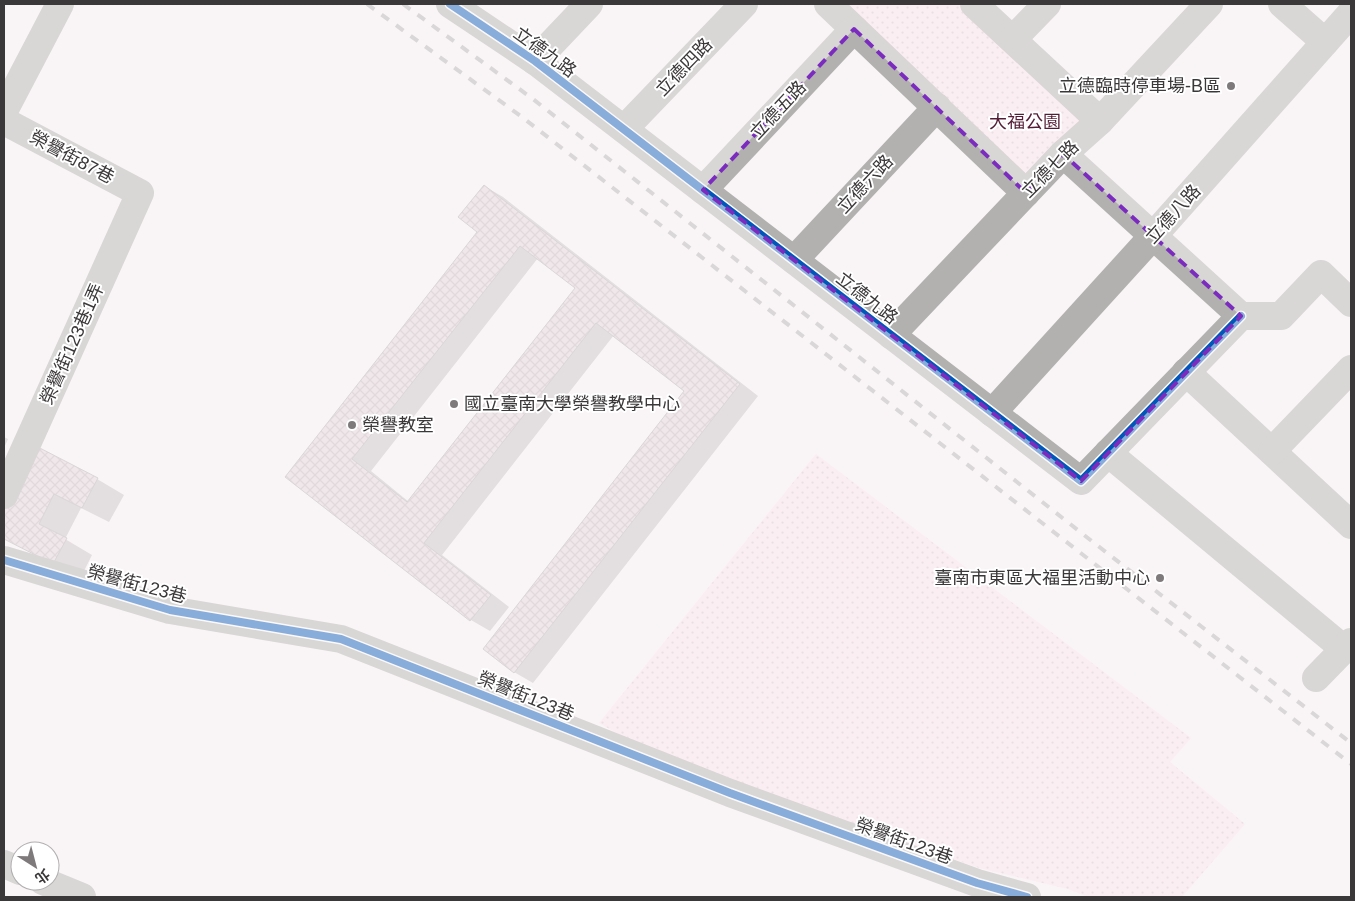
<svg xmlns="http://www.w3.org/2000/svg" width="1355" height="901" font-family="Arial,'Noto Sans TC',sans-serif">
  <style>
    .green { fill: url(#green-dots) }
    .shadow { fill: #0003; fill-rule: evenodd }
    .building { fill: url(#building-cross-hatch); stroke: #b4b1b2; fill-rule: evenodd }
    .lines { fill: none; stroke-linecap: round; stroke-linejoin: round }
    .minor { stroke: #b2b1b0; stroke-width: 28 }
    .rail { stroke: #b4b3b4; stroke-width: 4; stroke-dasharray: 9 9; stroke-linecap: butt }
    .cycleway-casing { stroke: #fff; stroke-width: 11 }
    .cycleway { stroke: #0057b8; stroke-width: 8 }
    .marked { fill: none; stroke: #7b2cbf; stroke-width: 4; stroke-dasharray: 10 6; stroke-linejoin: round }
    .poi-dot { fill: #7e7a7b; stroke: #fff; stroke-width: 2 }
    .labels { text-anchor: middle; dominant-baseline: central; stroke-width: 4; stroke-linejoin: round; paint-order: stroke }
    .street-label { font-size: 18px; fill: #3b3839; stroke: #fff }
    .poi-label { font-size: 18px; fill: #3b3839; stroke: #fff; text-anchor: end }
    .park-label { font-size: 18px; fill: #541d35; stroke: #fff }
  </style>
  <defs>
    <pattern id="green-dots" width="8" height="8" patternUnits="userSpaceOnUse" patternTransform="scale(1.25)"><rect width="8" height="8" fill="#fbe7ee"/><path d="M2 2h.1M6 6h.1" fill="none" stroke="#d8c7cd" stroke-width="1.8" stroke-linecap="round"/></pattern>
    <pattern id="building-cross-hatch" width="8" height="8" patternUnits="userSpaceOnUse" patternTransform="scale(1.25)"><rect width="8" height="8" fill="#e2d7db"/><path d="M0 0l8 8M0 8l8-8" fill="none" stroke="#c3b9bd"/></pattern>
  </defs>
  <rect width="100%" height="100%" fill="#f9f4f6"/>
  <g class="green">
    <polygon points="828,4 973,4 1100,121 1026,193"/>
    <polygon points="816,454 1191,738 1170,762 1245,824 1182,897 1088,897 1068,889 979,868 655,755 599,723"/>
  </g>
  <g class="shadow">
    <path d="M484 186 503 197 758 396 533 683 514 672 686 391 614 335 442 555 509 607 490 631 471 620 287 477 479 232ZM538 258 576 288 409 502 371 471Z"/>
    <polygon points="4,437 8,439 4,448"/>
    <polygon points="97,479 124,495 109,522 81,508 65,539 92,555 80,579 4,538 4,505"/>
  </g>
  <g class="building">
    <path d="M484 185 740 384 514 673 483 649 684 391 596 323 424 543 491 595 470 621 285 477 477 232 458 217ZM520 246 575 288 407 502 352 459Z"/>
    <polygon points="34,445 98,478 82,508 54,494 39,524 67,538 53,564 4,539 4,502"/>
  </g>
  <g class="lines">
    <g class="minor">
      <polyline points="450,4 535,61 1081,481 1241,316"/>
      <polyline points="828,4 1026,193"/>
      <polyline points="974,4 1100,121"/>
      <polyline points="1282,4 1325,42"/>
      <polyline points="1013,39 1047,4"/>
      <polyline points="535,61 589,4"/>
      <polyline points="4,111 60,4"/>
      <polyline points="4,121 140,193 4,495"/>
      <polyline points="624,129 744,4"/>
      <polyline points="1063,154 1241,316 1281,316 1321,274 1351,303"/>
      <polyline points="703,190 854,29"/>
      <polyline points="794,260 937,107"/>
      <polyline points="891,335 1063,154 1100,121 1209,4"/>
      <polyline points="1186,372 1351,525"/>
      <polyline points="992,413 1153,236 1351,13"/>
      <polyline points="1272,451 1351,369"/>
      <polyline points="1108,453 1344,649"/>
      <polyline points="4,560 170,610 341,639 730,793 977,883 1027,897"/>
      <polyline points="1316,678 1351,642"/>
      <polyline points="4,864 20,871"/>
      <polyline points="43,881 82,897"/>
    </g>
    <g class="rail">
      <polyline points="367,4 522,117 1351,764"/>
      <polyline points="403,4 533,99 1084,535 1351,743"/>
    </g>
    <defs>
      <g id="cycleway">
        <polyline points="450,4 535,61 1081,481 1241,316"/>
        <polyline points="4,560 170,610 341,639 730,793 977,883 1027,897"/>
      </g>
    </defs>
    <use href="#cycleway" class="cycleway-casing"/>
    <use href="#cycleway" class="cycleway"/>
  </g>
  <path d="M0 0H1355V901H0ZM854 29 1026 193 1063 154 1241 316 1081 481 703 190Z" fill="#f9f4f6" fill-opacity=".55" fill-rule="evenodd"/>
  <path class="marked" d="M854 29 1026 193 1063 154 1241 316 1081 481 703 190Z"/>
  <g class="poi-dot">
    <circle cx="1231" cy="86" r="5"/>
    <circle cx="454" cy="404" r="5"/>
    <circle cx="352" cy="425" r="5"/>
    <circle cx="1160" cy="578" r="5"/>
  </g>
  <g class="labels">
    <g class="street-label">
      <text transform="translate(545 52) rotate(36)">立德九路</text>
      <text transform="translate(684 67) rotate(-46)">立德四路</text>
      <text transform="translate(778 110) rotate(-47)">立德五路</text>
      <text transform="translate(72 157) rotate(28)">榮譽街87巷</text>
      <text transform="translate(1050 169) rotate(-45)">立德七路</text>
      <text transform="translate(865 184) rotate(-47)">立德六路</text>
      <text transform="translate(1173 214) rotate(-48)">立德八路</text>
      <text transform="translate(867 298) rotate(38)">立德九路</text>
      <text transform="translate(72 344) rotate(-66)">榮譽街123巷1弄</text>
      <text transform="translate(137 584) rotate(15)">榮譽街123巷</text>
      <text transform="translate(526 696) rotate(22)">榮譽街123巷</text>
      <text transform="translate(904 841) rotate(20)">榮譽街123巷</text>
    </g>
    <g class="poi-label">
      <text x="1221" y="86">立德臨時停車場-B區</text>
      <text x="464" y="404" text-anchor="start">國立臺南大學榮譽教學中心</text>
      <text x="362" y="425" text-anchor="start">榮譽教室</text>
      <text x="1150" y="578">臺南市東區大福里活動中心</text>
    </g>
    <g class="park-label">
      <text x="1025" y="122">大福公園</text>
    </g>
  </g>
  <rect width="1355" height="901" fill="none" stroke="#3b3839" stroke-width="10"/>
  <g transform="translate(35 866) rotate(144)"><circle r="24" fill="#ffffff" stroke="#b1afb0"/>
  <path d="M0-4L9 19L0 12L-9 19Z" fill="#7e7a7b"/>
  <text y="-8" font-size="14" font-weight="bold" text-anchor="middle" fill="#3b3839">北</text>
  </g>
</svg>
